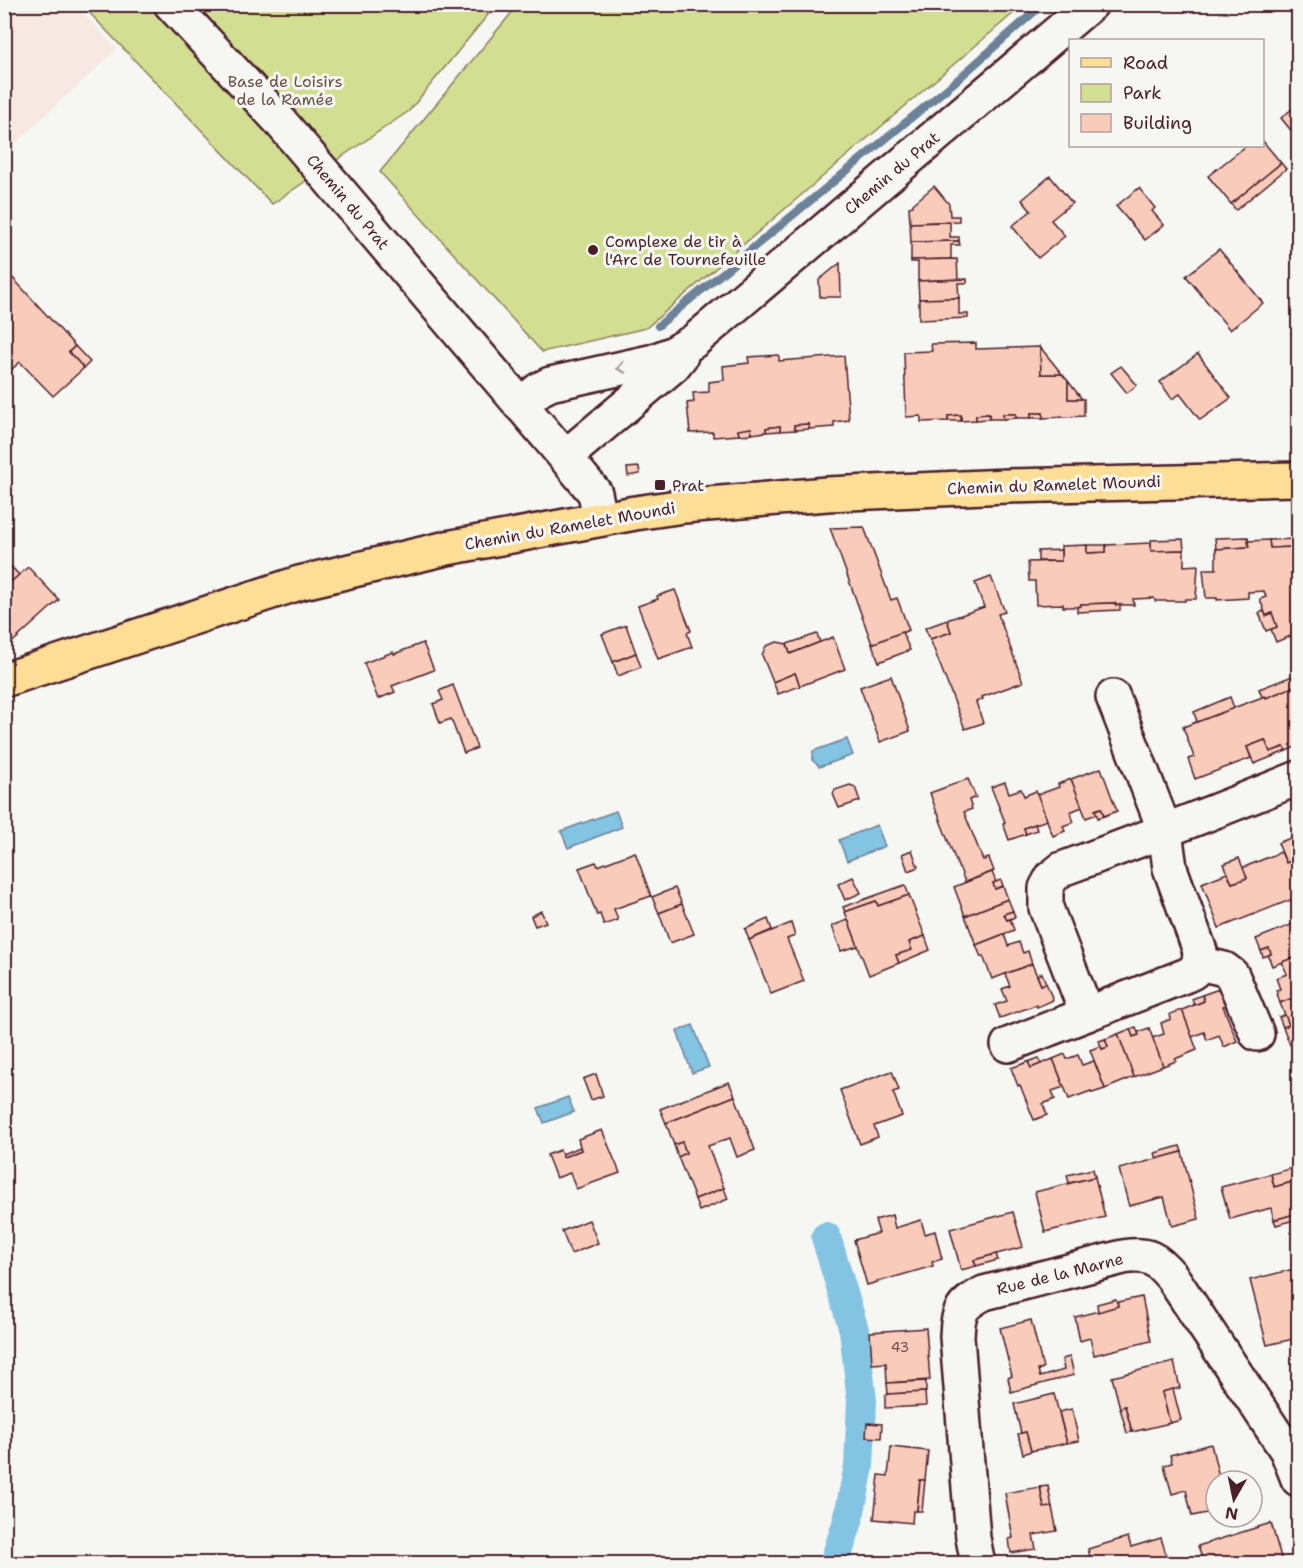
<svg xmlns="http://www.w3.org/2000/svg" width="1303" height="1568" font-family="'Shantell Sans',sans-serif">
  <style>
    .built { fill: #f7e9e1 }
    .green { fill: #d2de91; stroke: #8e7e5e; stroke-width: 1.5 }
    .water { fill: #83c4e3; stroke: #6c8299; stroke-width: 1.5 }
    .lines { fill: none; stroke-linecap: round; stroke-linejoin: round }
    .stream { stroke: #6c8299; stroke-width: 8 }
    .canal { stroke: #83c4e3; stroke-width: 30 }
    .building { fill: #f8cbba; stroke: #4a1f2b; stroke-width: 1.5 }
    .minor-casing { stroke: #4a1f2b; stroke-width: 38 }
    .major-casing { stroke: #4a1f2b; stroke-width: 38 }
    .minor { stroke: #f6f6f2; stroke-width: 33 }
    .major { stroke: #fcde96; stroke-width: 33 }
    .oneway { stroke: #a99598 }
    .poi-dot { fill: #4a1f2b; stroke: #f6f6f2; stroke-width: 2 }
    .labels { text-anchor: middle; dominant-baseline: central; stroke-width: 6; stroke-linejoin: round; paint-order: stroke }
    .number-label { font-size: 14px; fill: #764a4f }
    .park-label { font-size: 16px; fill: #6c4f44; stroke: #f6f6f2 }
    .street-label { font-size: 16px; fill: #4a1f2b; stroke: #f6f6f2 }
    .poi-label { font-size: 16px; fill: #4a1f2b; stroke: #f6f6f2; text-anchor: start }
  </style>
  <rect width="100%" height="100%" fill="#f6f6f2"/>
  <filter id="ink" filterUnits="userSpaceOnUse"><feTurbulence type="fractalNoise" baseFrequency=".0167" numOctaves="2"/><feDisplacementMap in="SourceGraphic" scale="12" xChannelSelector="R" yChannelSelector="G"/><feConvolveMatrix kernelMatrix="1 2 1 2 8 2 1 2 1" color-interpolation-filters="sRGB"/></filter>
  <g filter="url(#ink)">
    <polygon class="built" points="5,4 75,5 117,49 5,153"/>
    <g class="green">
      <polygon points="82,5 496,5 409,111 272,204"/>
      <polygon points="518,5 518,4 1023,5 646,328 542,352 380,172"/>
    </g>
    <g class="water">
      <polygon points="847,739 853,755 819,767 818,765 813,761 813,751"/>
      <polygon points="616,811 622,827 568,848 561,831"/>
      <polygon points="877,825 885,846 847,861 839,840"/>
      <polygon points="693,1025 709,1067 692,1073 677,1031"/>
      <polygon points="568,1097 574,1112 544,1123 538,1108"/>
    </g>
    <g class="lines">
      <polyline class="stream" points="658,326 956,81 1043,4"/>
      <polyline class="canal" points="826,1237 854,1330 862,1401 859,1466 848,1521 834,1564"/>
    </g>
    <g class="building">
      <polygon points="1298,104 1298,139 1281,118"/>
      <polygon points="1262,140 1281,163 1231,204 1208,176 1246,146 1262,146"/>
      <polygon points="1281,163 1286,169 1236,210 1231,204"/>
      <polygon points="1050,176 1072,203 1051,220 1065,236 1038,258 1012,226 1031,211 1022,200"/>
      <polygon points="934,186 949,204 950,216 959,216 959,221 910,223 909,207 913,206 913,204"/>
      <polygon points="1139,188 1155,208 1152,211 1164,225 1145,240 1116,206"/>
      <polygon points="950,222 950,237 959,237 959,241 911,242 910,223"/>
      <polygon points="959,241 960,245 951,245 951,259 911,260 911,242"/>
      <polygon points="1219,249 1263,303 1230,330 1186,276"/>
      <polygon points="957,259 958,279 918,281 918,262 911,262 911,260"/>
      <polygon points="840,263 841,297 820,297 819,280"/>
      <polygon points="11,276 75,346 69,352 84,368 53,396 20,362 4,376 4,282"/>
      <polygon points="967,279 967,283 958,283 959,298 919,299 918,281"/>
      <polygon points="959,298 959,314 968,314 968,318 919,320 919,299"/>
      <polygon points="976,343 976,349 1040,347 1041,374 1062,374 1068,381 1068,399 1084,399 1084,416 1043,418 1043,413 1031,413 1031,418 1016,418 1016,414 1003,414 1004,419 989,419 989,414 976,415 976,420 961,421 961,415 948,416 948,421 921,422 921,416 906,417 904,352 932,351 931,344"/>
      <polygon points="75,346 90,362 84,368 69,352"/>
      <polygon points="1040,347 1062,374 1041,374"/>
      <polygon points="1198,354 1231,398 1200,420 1180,394 1172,399 1160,382"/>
      <polygon points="779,355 779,361 844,356 849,420 834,422 834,427 809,429 809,424 794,425 795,430 780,431 780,426 766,428 766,432 752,434 751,428 738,430 739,435 713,437 713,432 690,433 687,403 694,402 693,393 709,392 709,382 724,380 723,366 749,363 748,357"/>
      <polygon points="1121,366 1137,385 1127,393 1111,373"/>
      <polygon points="1068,381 1082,399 1068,399"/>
      <rect x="1031" y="413" width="12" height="5"/>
      <polygon points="989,414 989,419 976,420 976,415"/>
      <polygon points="1003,414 1016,414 1016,418 1004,419"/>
      <polygon points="961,415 961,421 948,421 948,416"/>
      <polygon points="809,424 809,429 795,430 794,425"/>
      <polygon points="780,426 780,431 766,432 766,428"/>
      <polygon points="751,428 752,434 739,435 738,430"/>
      <polygon points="639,467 640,474 628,476 627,468"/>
      <polygon points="864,527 891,600 897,598 909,630 872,644 830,528"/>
      <polygon points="1248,537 1249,547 1216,549 1215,538"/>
      <polygon points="1183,539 1184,550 1151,551 1151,540"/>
      <polygon points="1298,539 1298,556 1295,547 1270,548 1269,540"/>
      <polygon points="1269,540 1270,548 1295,547 1298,556 1298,633 1276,642 1271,629 1277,627 1272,613 1266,616 1260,599 1266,597 1264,591 1248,592 1248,598 1217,600 1217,598 1206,598 1203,569 1216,569 1216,549 1249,547 1248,541"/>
      <polygon points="1151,543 1151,551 1184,550 1184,566 1198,565 1196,599 1185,599 1185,601 1155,601 1154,598 1133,599 1134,605 1115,605 1115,603 1081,604 1081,606 1077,607 1063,607 1063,604 1036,605 1035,581 1029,581 1028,562 1061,561 1061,546 1087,545 1087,553 1106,552 1106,545"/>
      <polygon points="1087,545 1106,545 1106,552 1087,553"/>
      <polygon points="1061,550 1061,561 1038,561 1038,551"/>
      <polygon points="6,561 19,575 4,588 4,573 6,572 4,570"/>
      <polygon points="28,567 59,600 6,648 4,646 4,588"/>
      <polygon points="991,577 1005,612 998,614 1023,682 982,697 983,699 976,702 983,723 965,729 930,639 951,632 947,620 984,607 975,583"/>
      <polygon points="675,590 691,631 687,633 692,647 658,659 638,606 658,599 657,596"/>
      <polygon points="1115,603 1115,605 1120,605 1120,610 1077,612 1077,607 1081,606 1081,604"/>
      <polygon points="1264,611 1266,616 1272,613 1277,627 1266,631 1259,613"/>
      <polygon points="947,620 951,632 930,639 925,628"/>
      <polygon points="626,625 636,653 613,662 602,634"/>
      <polygon points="902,632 910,650 879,662 872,644"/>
      <polygon points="817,634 820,642 790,654 787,644"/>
      <polygon points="833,637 845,669 800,686 795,673 773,682 762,655 766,646 777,642 787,644 790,654"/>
      <polygon points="423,643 434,670 392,686 395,692 378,699 364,663 393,652 394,654"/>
      <polygon points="636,653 641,667 618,676 613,662"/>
      <polygon points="795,673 800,686 778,694 773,682"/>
      <polygon points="1295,675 1298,685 1266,698 1265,696 1262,697 1259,689"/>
      <polygon points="891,676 910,731 880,742 860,687"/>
      <polygon points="1298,683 1298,746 1286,751 1284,747 1270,752 1265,740 1247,747 1251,758 1195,779 1188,759 1194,757 1183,727 1265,696 1266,698 1298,685"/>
      <polygon points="453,685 477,748 464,753 451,719 440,723 433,704 443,700 439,691"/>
      <polygon points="1230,697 1234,708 1197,722 1194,712"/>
      <polygon points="1265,740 1270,752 1284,747 1286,751 1254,764 1247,747"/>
      <polygon points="1101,768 1117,811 1104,816 1101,808 1095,810 1097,814 1086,818 1071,779"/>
      <polygon points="968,779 976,797 969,800 972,809 964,812 983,860 989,858 994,871 965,882 960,869 959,869 940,820 941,820 938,812 937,813 930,793"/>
      <polygon points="1071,779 1082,807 1070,812 1074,822 1063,826 1065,831 1053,836 1037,795 1059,787 1058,784"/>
      <polygon points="1005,782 1009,793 1021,789 1024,796 1036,791 1047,820 1024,828 1026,834 1009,840 1003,823 1005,822 991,787"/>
      <polygon points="850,785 855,787 860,801 839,808 833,794 835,790"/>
      <polygon points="1101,808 1104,816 1098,818 1095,810"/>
      <polygon points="1035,824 1037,830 1026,834 1024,828"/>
      <polygon points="1293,837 1298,852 1298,858 1286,863 1278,843"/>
      <polygon points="912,850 918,867 908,871 902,854"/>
      <polygon points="635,852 651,896 614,909 618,920 604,925 600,914 597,915 579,868 596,862 598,866"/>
      <polygon points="1281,852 1286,863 1298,858 1298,897 1219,928 1202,883 1227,873 1232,883 1247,878 1242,868"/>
      <polygon points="1239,858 1247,878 1232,883 1224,864"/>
      <polygon points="992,872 996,882 993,883 995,889 1003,886 1008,899 965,916 954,887"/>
      <polygon points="853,877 861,893 845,900 838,884"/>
      <polygon points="1001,880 1003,886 995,889 993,883"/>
      <polygon points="905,885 909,895 878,906 876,901 845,912 843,907"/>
      <polygon points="675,888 682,904 659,913 652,897"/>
      <polygon points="909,895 925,936 909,942 912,950 896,955 899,963 869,975 845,912 876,901 878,906"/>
      <polygon points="1008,899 1013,911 1004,914 1007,920 1010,919 1014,930 976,945 965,916"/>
      <polygon points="682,904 694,934 670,943 659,913"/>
      <polygon points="541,911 546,922 535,926 531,916"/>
      <polygon points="1013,911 1015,917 1007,920 1004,914"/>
      <polygon points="768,919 772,930 749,940 745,929"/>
      <polygon points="848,920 858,946 841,951 832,926"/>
      <polygon points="1298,922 1298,956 1272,966 1268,955 1271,954 1269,948 1261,951 1256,939"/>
      <polygon points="791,923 795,936 787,939 804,981 771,994 749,940"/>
      <polygon points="1004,934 1008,946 1019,942 1023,953 1028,951 1032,964 992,979 983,956 981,957 976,945"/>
      <polygon points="925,936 930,950 899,963 896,955 912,950 909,942"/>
      <polygon points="1269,948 1271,954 1263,957 1261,951"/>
      <polygon points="1298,956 1298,996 1280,1003 1276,990 1280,989 1276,978 1287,974 1282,962"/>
      <polygon points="1032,964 1041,985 1046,983 1053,1000 1037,1007 1036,1005 1000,1018 995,1005 1007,1001 1002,989 1010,986 1005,974"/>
      <polygon points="1042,973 1046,983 1041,985 1037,975"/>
      <polygon points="1219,989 1226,1005 1223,1006 1237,1041 1224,1047 1219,1035 1207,1040 1204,1032 1192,1037 1182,1010 1204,1001 1202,995"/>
      <polygon points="1202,995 1204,1001 1194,1005 1192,999"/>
      <polygon points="1298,996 1298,1041 1290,1045 1283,1027 1289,1025 1280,1003"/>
      <polygon points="1182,1010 1197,1050 1175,1059 1176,1061 1163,1066 1152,1038 1164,1034 1161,1023 1171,1019 1170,1014"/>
      <polygon points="1285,1015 1289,1025 1283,1027 1279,1017"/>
      <polygon points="1136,1027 1139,1035 1133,1037 1130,1029"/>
      <polygon points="1149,1028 1163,1066 1134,1077 1118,1034 1130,1029 1133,1037 1139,1035 1138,1032"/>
      <polygon points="1118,1034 1134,1077 1105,1089 1090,1050 1101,1046 1102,1049 1108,1047 1105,1039"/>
      <polygon points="1105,1039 1108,1047 1102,1049 1099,1041"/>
      <polygon points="1065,1054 1067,1059 1078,1055 1082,1065 1094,1061 1105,1089 1092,1093 1091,1091 1069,1099 1053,1059"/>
      <polygon points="1039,1058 1041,1064 1031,1068 1028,1062"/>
      <polygon points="1053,1059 1064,1087 1052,1091 1055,1099 1043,1104 1047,1115 1034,1120 1020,1085 1018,1086 1011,1068 1028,1062 1031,1068"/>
      <polygon points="892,1071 899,1090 893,1092 902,1116 874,1126 878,1137 860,1144 840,1090"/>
      <polygon points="596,1074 603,1096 591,1100 583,1079"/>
      <polygon points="729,1082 735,1096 666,1123 660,1109"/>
      <polygon points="735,1096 755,1150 737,1157 730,1138 708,1146 724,1188 695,1199 678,1157 686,1153 682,1142 674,1145 666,1123"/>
      <polygon points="602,1130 620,1173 576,1189 570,1173 556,1178 547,1155 560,1150 563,1157 581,1150 578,1139"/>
      <polygon points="682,1142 686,1153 678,1157 674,1145"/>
      <polygon points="1180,1146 1182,1152 1157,1159 1155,1153"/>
      <polygon points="580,1147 581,1150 563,1157 562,1154"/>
      <polygon points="1182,1152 1199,1219 1172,1226 1164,1197 1129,1206 1119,1169"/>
      <polygon points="1293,1168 1296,1181 1274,1187 1271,1174"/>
      <polygon points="1093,1169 1095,1177 1069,1183 1067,1175"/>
      <polygon points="1271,1174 1274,1187 1296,1181 1298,1190 1298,1213 1274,1220 1271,1208 1230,1219 1221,1187"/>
      <polygon points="1095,1177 1105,1217 1045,1232 1035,1192"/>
      <polygon points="724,1188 728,1199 699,1211 695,1199"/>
      <polygon points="1013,1212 1023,1247 974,1260 976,1266 961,1270 950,1229"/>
      <polygon points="1298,1213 1298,1219 1276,1225 1274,1220"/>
      <polygon points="892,1215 895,1228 921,1220 925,1234 935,1231 942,1259 932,1262 933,1266 867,1285 854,1240 879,1233 875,1220"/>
      <polygon points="589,1220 598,1243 571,1254 562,1231"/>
      <polygon points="996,1254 998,1260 976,1266 974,1260"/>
      <polygon points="1298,1268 1298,1338 1267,1345 1250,1280"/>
      <polygon points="1142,1297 1151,1341 1094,1355 1090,1338 1080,1341 1075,1317 1118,1306 1117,1302"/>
      <polygon points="1116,1299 1118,1306 1098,1312 1097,1304"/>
      <polygon points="1031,1320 1043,1368 1038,1370 1040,1377 1064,1370 1062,1359 1070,1357 1074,1375 1011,1392 1008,1378 1012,1376 1000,1328"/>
      <polygon points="926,1328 930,1380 887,1383 886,1363 872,1364 870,1332"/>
      <polygon points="1174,1362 1180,1388 1162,1392 1170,1423 1132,1432 1125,1406 1120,1408 1112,1377"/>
      <polygon points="926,1381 926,1392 888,1394 887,1383"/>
      <polygon points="1173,1389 1181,1420 1170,1423 1162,1392"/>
      <polygon points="925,1392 926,1406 885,1408 885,1396 888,1394"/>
      <polygon points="1054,1394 1067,1443 1031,1451 1026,1432 1021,1433 1014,1404"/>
      <polygon points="1125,1406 1132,1432 1127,1433 1120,1408"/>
      <polygon points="1072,1409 1079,1441 1067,1443 1059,1412"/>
      <polygon points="867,1423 882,1424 881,1438 866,1437"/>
      <polygon points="1026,1432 1031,1451 1023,1454 1018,1434"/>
      <polygon points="1211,1444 1220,1481 1216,1481 1216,1511 1192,1516 1186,1490 1172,1494 1164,1465 1172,1463 1170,1455"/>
      <polygon points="891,1447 928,1451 925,1480 920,1480 917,1511 913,1511 912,1523 874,1519 879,1475 888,1476"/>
      <polygon points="920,1480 925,1480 922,1511 917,1511"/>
      <polygon points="1048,1486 1052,1507 1044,1508 1040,1487"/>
      <polygon points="1040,1487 1044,1508 1052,1507 1057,1531 1033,1535 1036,1549 1011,1553 1009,1539 1013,1538 1005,1493"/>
      <polygon points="1271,1523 1283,1564 1204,1564 1198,1546"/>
      <polygon points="1128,1537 1131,1547 1161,1538 1169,1564 1092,1564 1088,1549"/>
      <polygon points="893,1558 916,1561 915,1564 892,1564"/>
    </g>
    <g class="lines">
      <defs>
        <g id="minor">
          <polyline points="171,4 278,119 565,457 595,493 600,518"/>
          <polyline points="520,405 540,389 550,384 654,361 674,353 694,341 1091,4"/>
          <polyline points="565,457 673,366 681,356"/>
          <path d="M1113 697 1165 831 1170 868 1200 951 1199 963 1193 972 1187 975 1087 1014 1046 908V888L1052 877 1062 869C1141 840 1220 810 1298 778"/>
          <polyline points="1199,963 1224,969 1232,975 1257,1034"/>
          <polyline points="1008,1045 1087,1014"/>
          <path d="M978 1564 973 1538 957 1337C958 1311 961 1305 984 1293L1123 1257C1148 1253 1156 1258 1172 1277L1287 1451 1298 1479"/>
        </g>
        <polyline id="major" points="4,680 299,583 447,548 635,513 684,506 827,494 1007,486 1298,479"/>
      </defs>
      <use href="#minor" class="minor-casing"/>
      <use href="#major" class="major-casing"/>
      <use href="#minor" class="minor"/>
      <use href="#major" class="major"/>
    </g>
    <defs><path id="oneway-chevron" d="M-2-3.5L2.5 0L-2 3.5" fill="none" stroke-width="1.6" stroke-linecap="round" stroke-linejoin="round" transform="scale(1.5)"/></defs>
    <use class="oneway" href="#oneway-chevron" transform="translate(621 368) rotate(168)"/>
  </g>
  <g class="poi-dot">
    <circle cx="593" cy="250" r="6"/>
    <rect x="654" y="479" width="12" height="12" rx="3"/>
  </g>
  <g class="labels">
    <g class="number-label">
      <text x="900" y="1347">43</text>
    </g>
    <g class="park-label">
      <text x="285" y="81">Base de Loisirs<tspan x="285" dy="18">de la Ramée</tspan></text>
    </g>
    <g class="street-label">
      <text transform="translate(892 173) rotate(-40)">Chemin du Prat</text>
      <text transform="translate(348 202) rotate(50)">Chemin du Prat</text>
      <text transform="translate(1054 485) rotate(-2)">Chemin du Ramelet Moundi</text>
      <text transform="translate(570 526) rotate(-10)">Chemin du Ramelet Moundi</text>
      <text transform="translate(1060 1274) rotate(-14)">Rue de la Marne</text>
    </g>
    <g class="poi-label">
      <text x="605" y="241">Complexe de tir à<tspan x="605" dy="18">l'Arc de Tournefeuille</tspan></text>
      <text x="672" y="485">Prat</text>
    </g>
  </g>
  <rect width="1303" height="1568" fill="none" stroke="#f6f6f2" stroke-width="24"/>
  <rect x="12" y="12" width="1279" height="1544" fill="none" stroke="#4a1f2b" stroke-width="2" filter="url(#ink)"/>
  <rect x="1069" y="39" width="195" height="108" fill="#f6f6f2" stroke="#b1a0a2" stroke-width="1.5"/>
  <rect x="1081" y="58" width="30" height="9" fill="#fcde96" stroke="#b1a0a2" stroke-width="1.5"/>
  <text x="1123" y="69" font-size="18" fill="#4a1f2b">Road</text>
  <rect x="1081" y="84" width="30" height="18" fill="#d2de91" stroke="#b1a0a2" stroke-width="1.5"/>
  <text x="1123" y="99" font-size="18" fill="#4a1f2b">Park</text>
  <rect x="1081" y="114" width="30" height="18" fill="#f8cbba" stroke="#b1a0a2" stroke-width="1.5"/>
  <text x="1123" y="129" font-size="18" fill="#4a1f2b">Building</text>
  <g transform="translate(1234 1499) rotate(189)"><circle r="28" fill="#f6f6f2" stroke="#b1a0a2" stroke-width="1.5"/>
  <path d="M0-4.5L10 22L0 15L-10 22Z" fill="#4a1f2b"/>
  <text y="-9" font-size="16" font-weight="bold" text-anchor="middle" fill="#4a1f2b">N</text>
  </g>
</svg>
